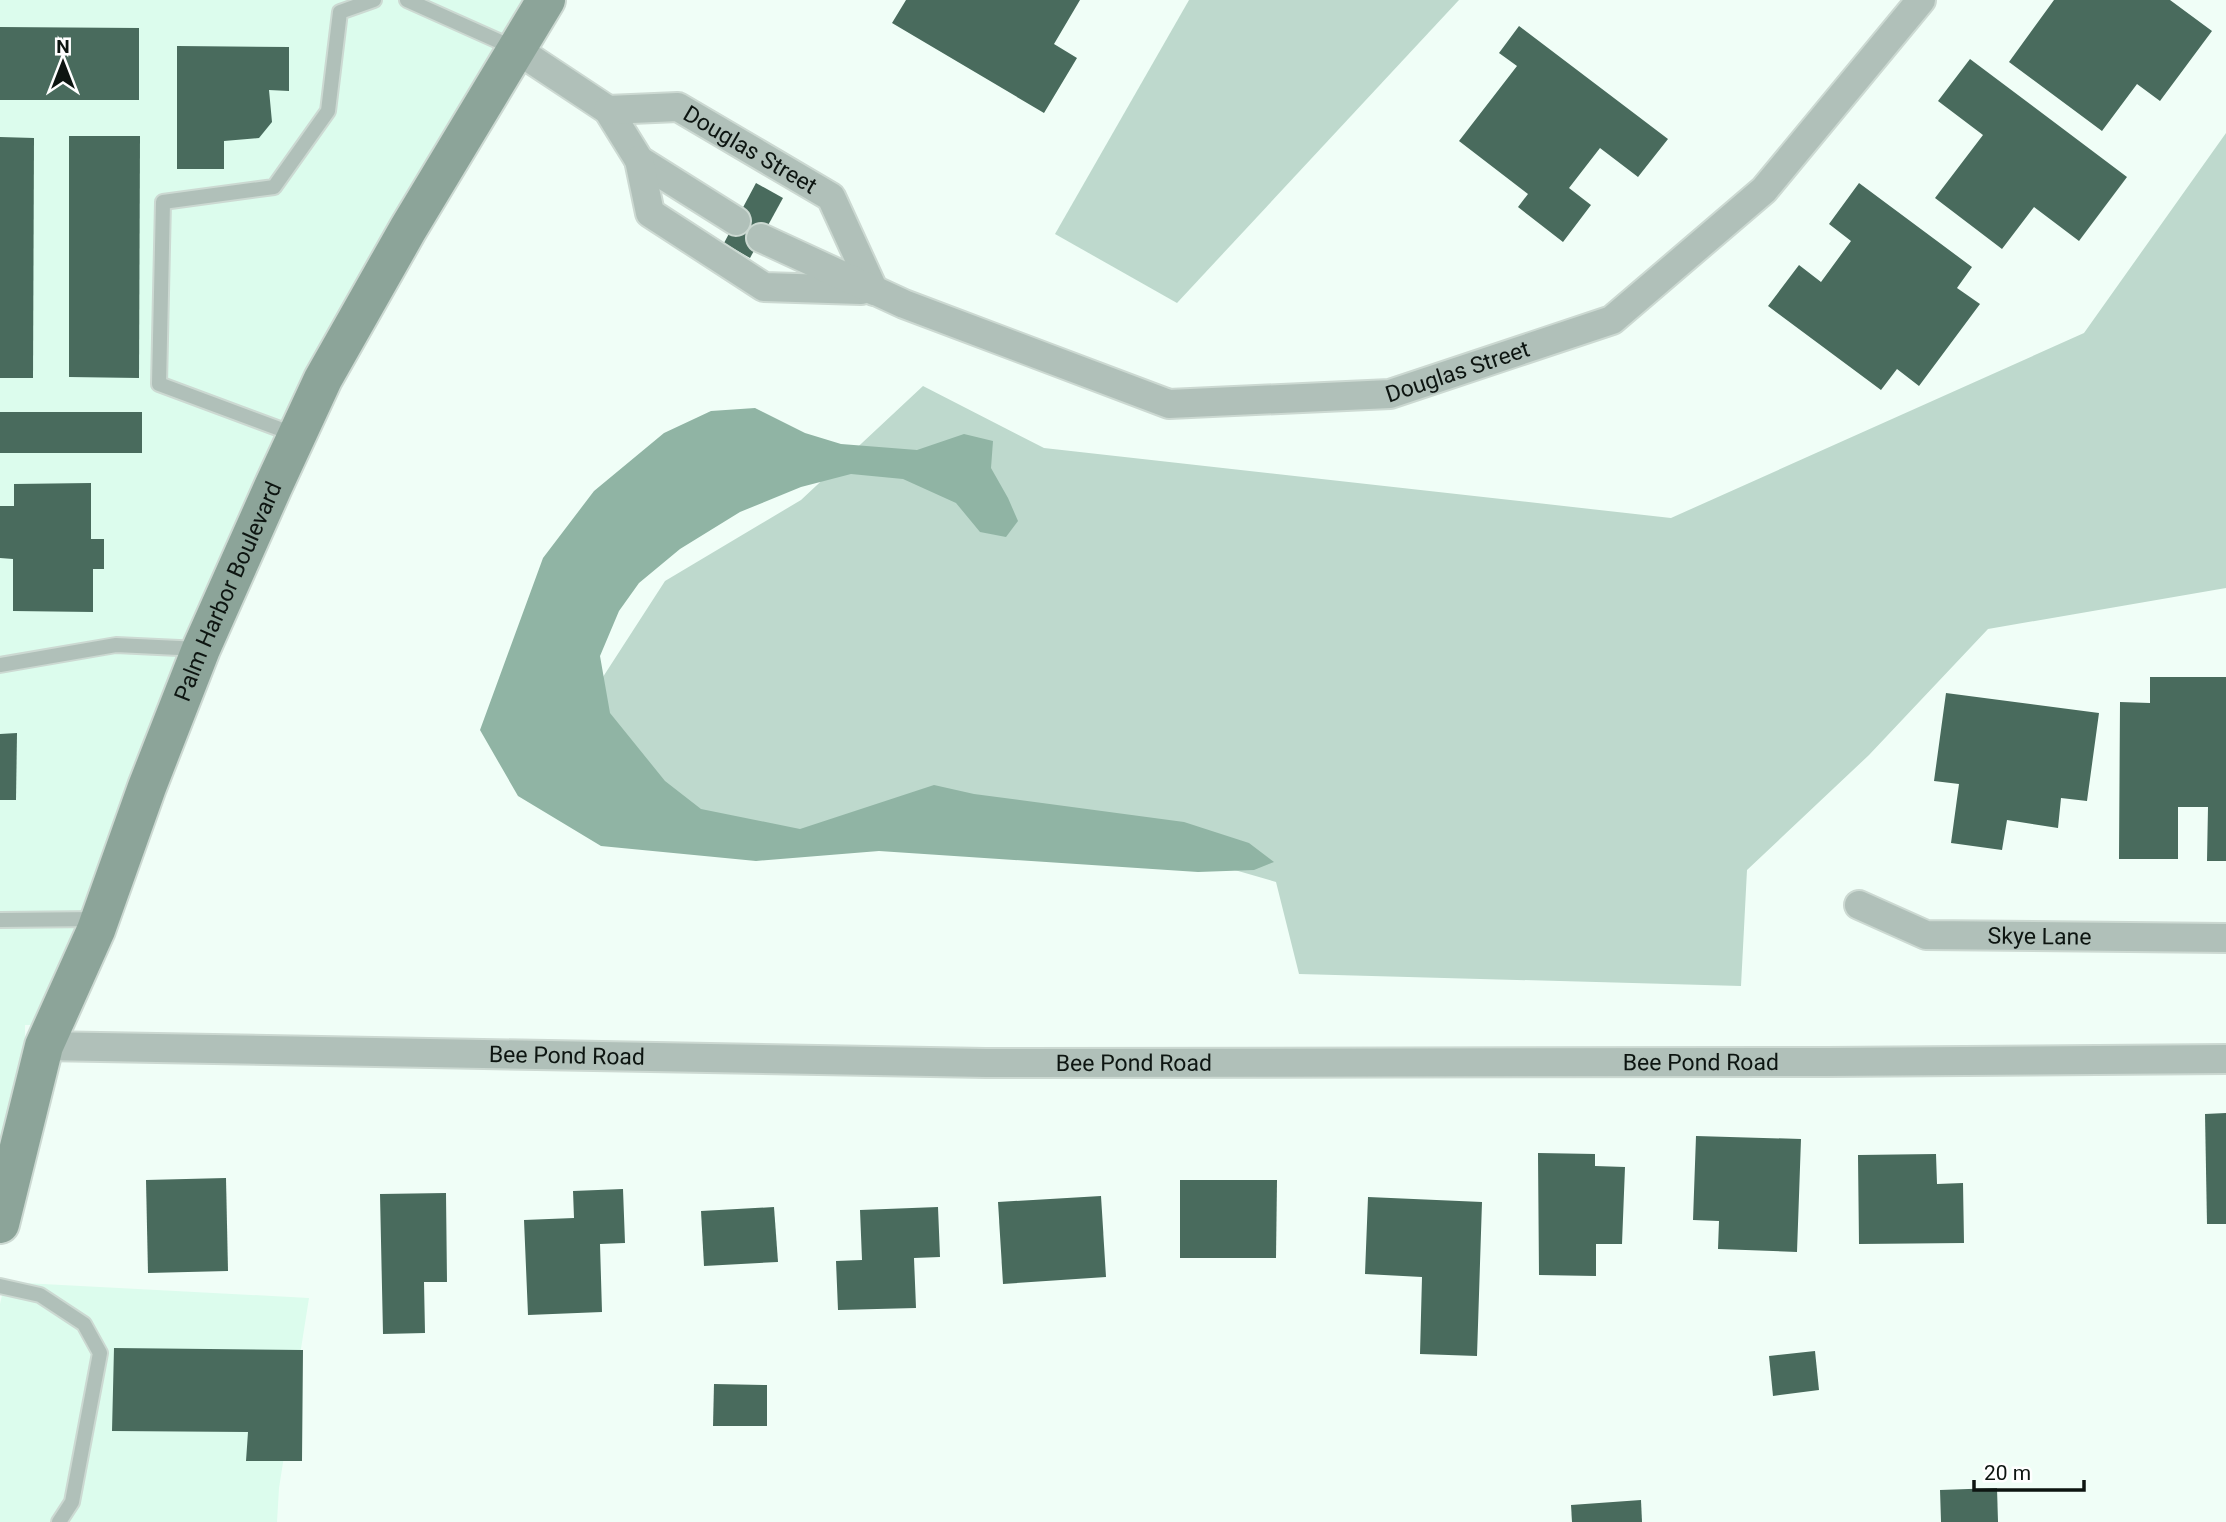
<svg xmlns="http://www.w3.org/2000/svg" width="2226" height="1522" font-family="Roboto,sans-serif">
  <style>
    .built { fill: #dcfced }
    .green { fill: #bed9cd }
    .water { fill: #90b4a4 }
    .building { fill: #496b5d }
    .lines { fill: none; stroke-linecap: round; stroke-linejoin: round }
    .lane-casing { stroke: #ccd9d2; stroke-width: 18 }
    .street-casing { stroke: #ccd9d2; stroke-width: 32 }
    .secondary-casing { stroke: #ccd9d2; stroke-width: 42 }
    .lane { stroke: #b0c0b9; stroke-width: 14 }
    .street { stroke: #b0c0b9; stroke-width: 28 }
    .secondary { stroke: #8ca499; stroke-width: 38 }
    .labels { text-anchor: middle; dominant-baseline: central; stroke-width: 6; stroke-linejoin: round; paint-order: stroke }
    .street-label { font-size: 23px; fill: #0d1511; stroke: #fff }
  </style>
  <rect width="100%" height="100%" fill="#f0fef7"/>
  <g class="built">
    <polygon points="0,0 523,0 392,218 307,369 256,477 184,641 130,779 79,921 32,1025 25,1025 25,1043 0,1144"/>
    <polygon points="5,1282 309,1298 279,1488 277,1522 0,1522 0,1304"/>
  </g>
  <g class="green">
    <polygon points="1189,0 1459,0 1177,303 1055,234"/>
    <polygon points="2226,133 2226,588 1988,629 1869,755 1747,870 1741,986 1299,974 1276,882 1096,830 823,842 689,824 590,697 665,581 801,500 923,386 1044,448 1671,518 2084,333"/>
  </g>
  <polygon class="water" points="755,408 805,433 841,444 917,450 964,434 993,441 991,468 1008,498 1018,521 1006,537 980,532 956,503 903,479 851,474 801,487 740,512 680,549 639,583 619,611 600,656 610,713 665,781 701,809 800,829 934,785 974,794 1184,822 1249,843 1274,862 1254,870 1198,872 879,851 756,861 601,846 518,796 480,730 543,558 594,491 664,433 711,411"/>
  <g class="building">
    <polygon points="906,0 1080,0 1054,44 1077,58 1044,113 892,23"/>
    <polygon points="2054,0 2170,0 2212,31 2160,101 2137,84 2102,131 2009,62"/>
    <polygon points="1519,26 1668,139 1638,177 1600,148 1569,188 1591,205 1563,242 1518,207 1528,194 1459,141 1517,66 1499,53"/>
    <polygon points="0,27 139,28 139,100 0,100"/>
    <polygon points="177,46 289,47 289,91 269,90 272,122 259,138 224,141 224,169 177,169"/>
    <polygon points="1970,59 2127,177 2079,241 2034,207 2002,249 1935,198 1983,135 1938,101"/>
    <polygon points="69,136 140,136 139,378 69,377"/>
    <polygon points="0,137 34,138 33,378 0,378"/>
    <polygon points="756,183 783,198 750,258 724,243"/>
    <polygon points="1859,183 1972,267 1957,288 1980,304 1919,386 1897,369 1881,390 1768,306 1799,265 1821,282 1851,241 1829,224"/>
    <rect x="0" y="412" width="142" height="41"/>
    <polygon points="91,483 91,539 104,539 104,569 93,569 93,612 13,611 13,559 0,558 0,506 14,506 14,484"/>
    <polygon points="2150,677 2226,677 2226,861 2207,861 2208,807 2178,807 2178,859 2119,859 2120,702 2150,703"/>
    <polygon points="1946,693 2099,713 2087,801 2061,798 2058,828 2007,820 2002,850 1951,843 1959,784 1934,781"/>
    <polygon points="17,733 16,800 0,800 0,734"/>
    <polygon points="2226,1113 2226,1224 2207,1224 2205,1114"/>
    <polygon points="1696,1136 1801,1139 1797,1252 1718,1249 1719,1221 1693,1220"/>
    <polygon points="1538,1153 1595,1154 1595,1166 1625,1167 1622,1244 1596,1244 1596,1276 1539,1275"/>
    <polygon points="1936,1154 1937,1184 1963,1183 1964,1243 1859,1244 1858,1155"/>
    <polygon points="226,1178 228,1271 148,1273 146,1180"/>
    <polygon points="1180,1180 1277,1180 1276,1258 1180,1258"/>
    <polygon points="623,1189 625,1243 600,1244 602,1312 528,1315 524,1220 574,1218 573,1191"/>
    <polygon points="446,1193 447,1282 424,1282 425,1333 383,1334 380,1194"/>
    <polygon points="1101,1196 1106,1277 1003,1284 998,1202"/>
    <polygon points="1368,1197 1482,1202 1477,1356 1420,1354 1422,1277 1365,1274"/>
    <polygon points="774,1207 778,1262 704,1266 701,1211"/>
    <polygon points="938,1207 940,1257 914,1258 916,1308 838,1310 836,1261 862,1260 860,1210"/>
    <polygon points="114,1348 303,1350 302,1461 246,1461 248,1432 112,1431"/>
    <polygon points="1815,1351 1819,1390 1773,1396 1769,1356"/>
    <polygon points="714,1384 767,1385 767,1426 713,1426"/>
    <polygon points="1997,1488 1998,1522 1941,1522 1940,1490"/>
    <polygon points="1641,1500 1642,1522 1572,1522 1571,1505"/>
  </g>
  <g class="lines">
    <defs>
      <g id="lane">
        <polyline points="407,0 514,48"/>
        <polyline points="296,435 159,384 163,202 274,187 328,111 340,12 374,0"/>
        <polyline points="0,665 116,645 200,649"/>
        <polyline points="0,920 97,919"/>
        <polyline points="0,1286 40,1295 84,1324 100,1353 72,1502 59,1522"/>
      </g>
      <g id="street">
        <polyline points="516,49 608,110 639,160 736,221"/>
        <path id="s1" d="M608 110 678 107 831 197 874 291"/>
        <polyline points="639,160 650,213 764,287 861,290"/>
        <path id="s2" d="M761 238 904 304 1169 404 1390 394 1612 320 1764 190 1921 0"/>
        <path id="s3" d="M1859 905 1926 935 2226 938"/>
        <path id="s4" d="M44 1046 986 1063 1826 1062 2226 1059"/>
      </g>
      <g id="secondary">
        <path id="s5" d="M0 1224 44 1046 96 930 147 787 201 649 273 487 323 379 408 229 546 0"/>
      </g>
    </defs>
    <use href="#lane" class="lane-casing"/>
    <use href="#street" class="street-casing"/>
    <use href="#secondary" class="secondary-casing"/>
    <use href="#lane" class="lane"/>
    <use href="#street" class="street"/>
    <use href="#secondary" class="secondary"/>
  </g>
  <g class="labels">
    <g class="street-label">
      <text stroke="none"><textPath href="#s1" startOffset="154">Douglas Street</textPath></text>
      <text stroke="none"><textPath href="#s2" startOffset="733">Douglas Street</textPath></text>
      <text stroke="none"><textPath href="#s5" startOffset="674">Palm Harbor Boulevard</textPath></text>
      <text stroke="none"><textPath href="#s3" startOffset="187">Skye Lane</textPath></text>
      <text stroke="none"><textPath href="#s4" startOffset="523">Bee Pond Road</textPath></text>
      <text stroke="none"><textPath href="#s4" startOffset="1657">Bee Pond Road</textPath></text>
      <text stroke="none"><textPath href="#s4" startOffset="1090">Bee Pond Road</textPath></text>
    </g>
  </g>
  <g transform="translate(63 63)" stroke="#ffffff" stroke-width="5" paint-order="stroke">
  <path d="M0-5L12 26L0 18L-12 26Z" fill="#0d1511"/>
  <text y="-10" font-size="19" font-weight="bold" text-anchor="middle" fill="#0d1511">N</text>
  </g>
  <path d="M1974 1480v10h110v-10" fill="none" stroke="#0d1511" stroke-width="3.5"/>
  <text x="1984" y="1480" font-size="21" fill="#0d1511" stroke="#ffffff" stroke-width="5" paint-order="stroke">20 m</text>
</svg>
